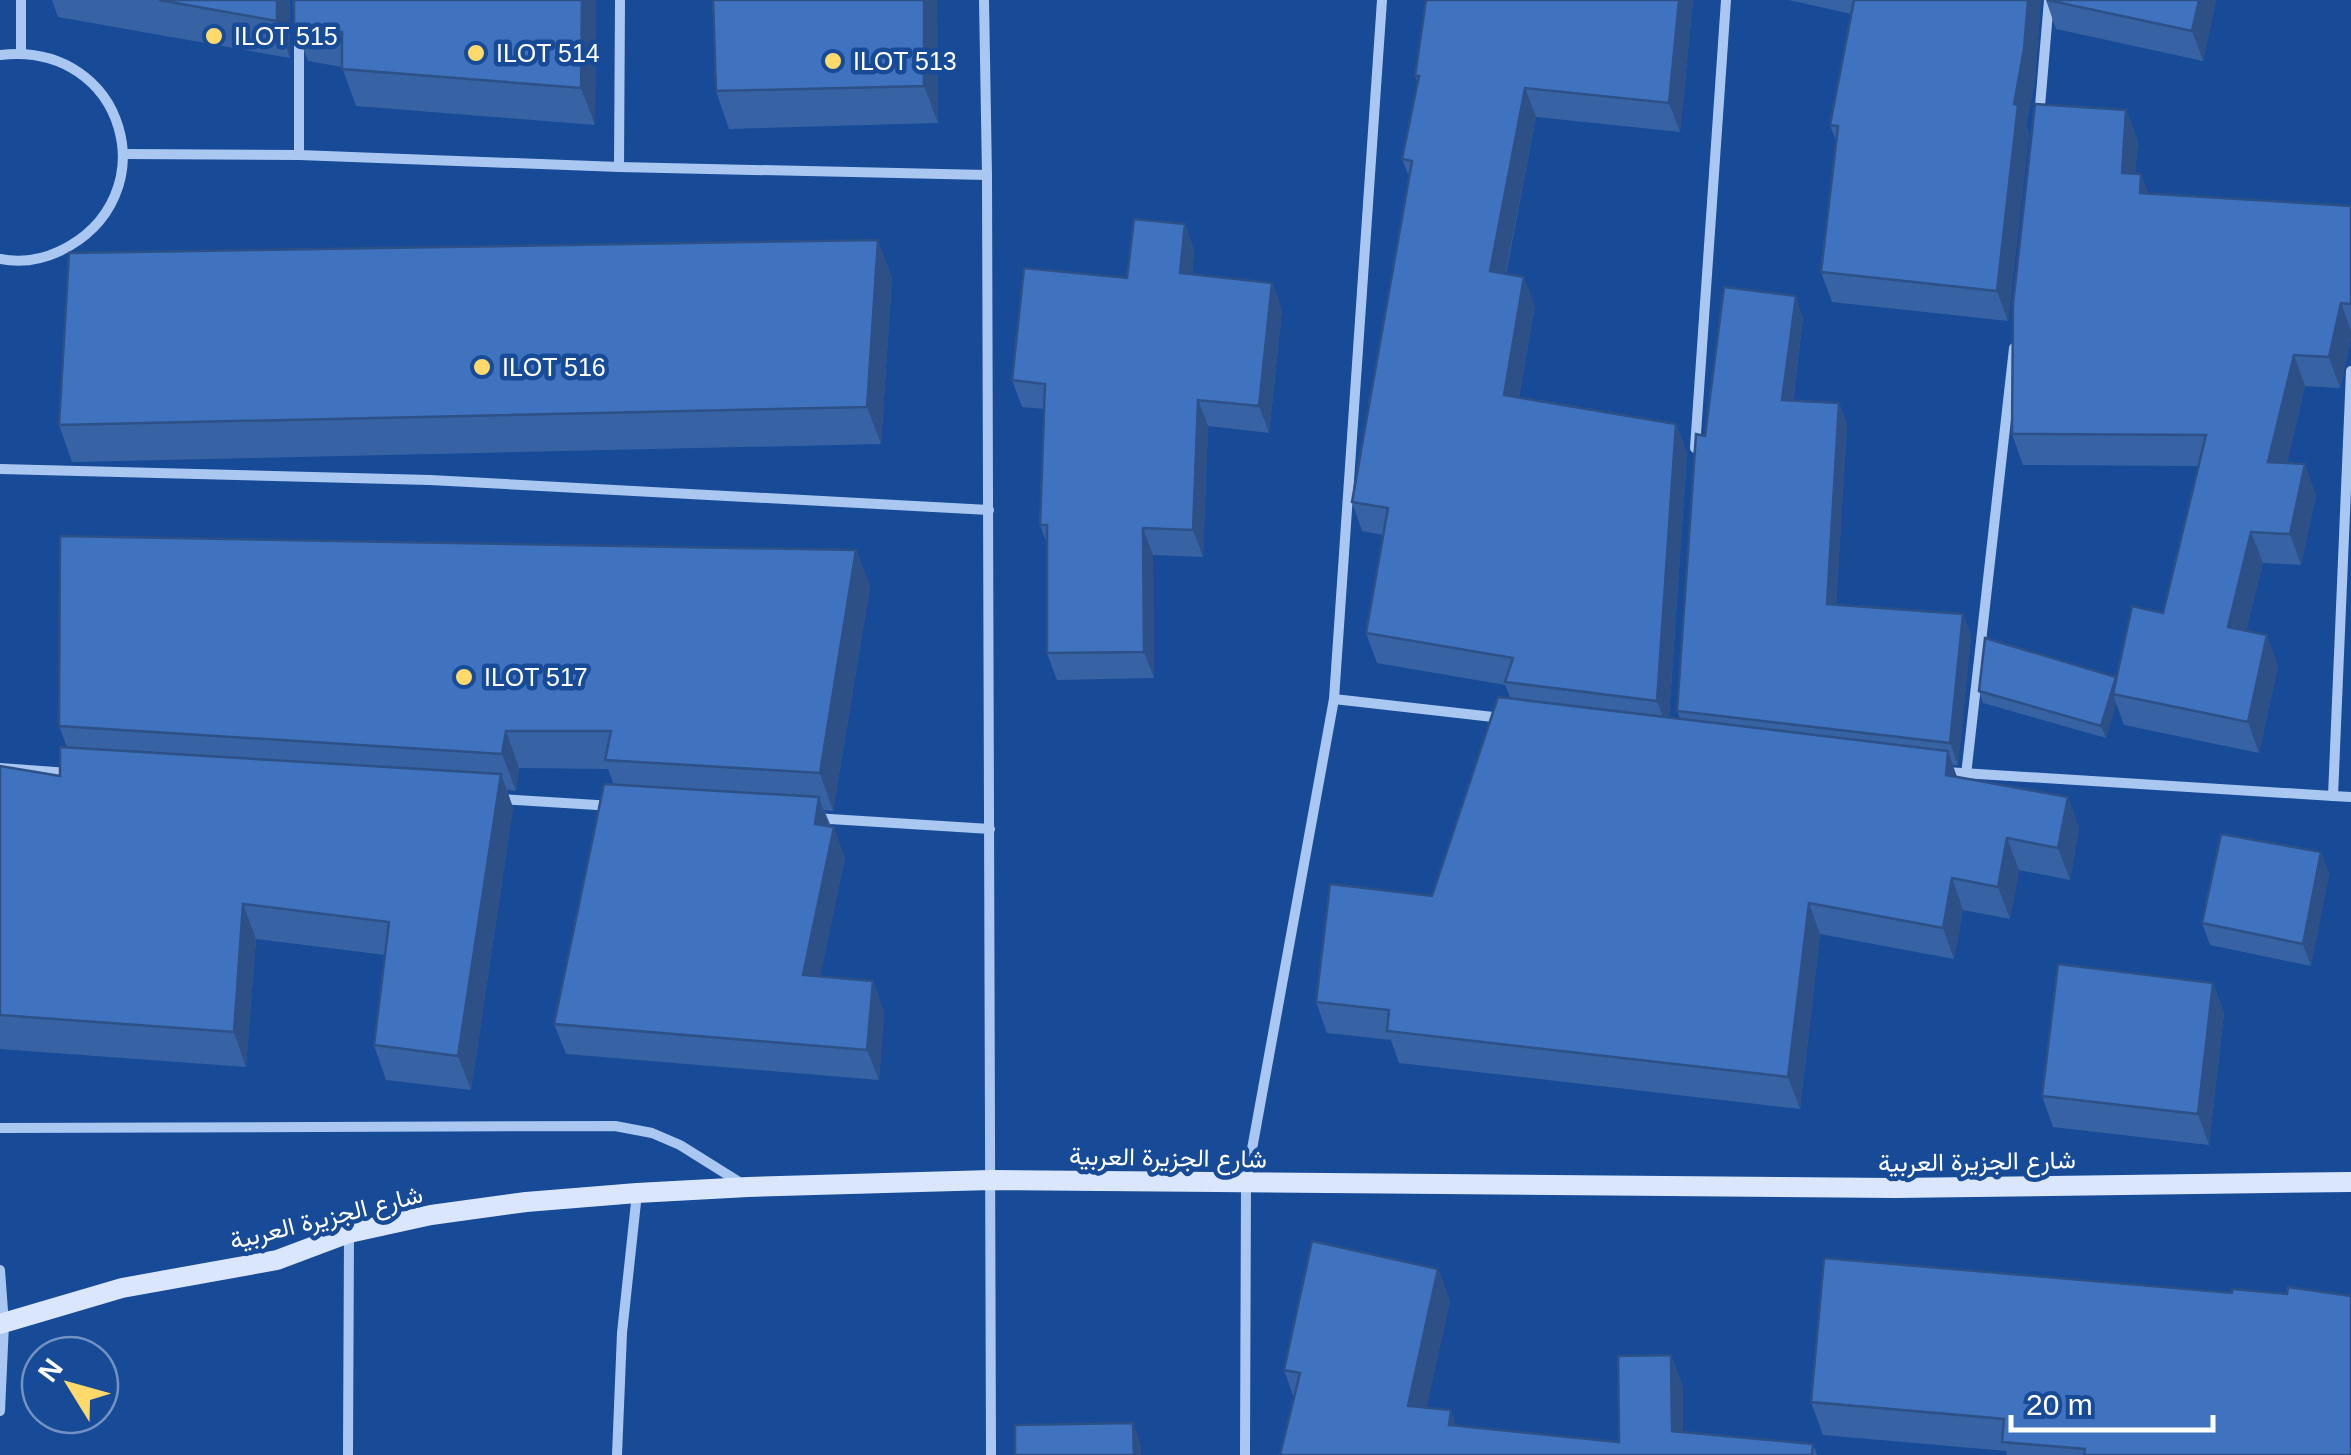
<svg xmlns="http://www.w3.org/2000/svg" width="2351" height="1455" font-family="Arial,Vazirmatn,sans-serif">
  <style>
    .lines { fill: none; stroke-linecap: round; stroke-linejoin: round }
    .street { stroke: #aac7f1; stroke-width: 10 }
    .secondary { stroke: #d9e6fc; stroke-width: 20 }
    .wall { fill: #3763a4 }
    .shaded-wall { fill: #2d5086 }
    .building { fill: #4073bf; stroke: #2d5086; stroke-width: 2.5 }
    .poi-dot { fill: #ffda6b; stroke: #174a97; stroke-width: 4 }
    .labels { text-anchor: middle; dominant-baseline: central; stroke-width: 9; stroke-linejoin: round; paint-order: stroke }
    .poi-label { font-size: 25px; fill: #fff; stroke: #174a97; text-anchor: start }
    .street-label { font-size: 25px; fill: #fff; stroke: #174a97 }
  </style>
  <rect width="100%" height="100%" fill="#174a97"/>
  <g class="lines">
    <g class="street">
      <polyline points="21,0 21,52"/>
      <polyline points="299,0 299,155"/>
      <polyline points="984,0 987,175 991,1455"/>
      <path d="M0 55C126 40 170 198 60 251 41 260 20 263 0 259"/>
      <polyline points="2039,118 2049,0"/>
      <polyline points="123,154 299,155 619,167 987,175"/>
      <polyline points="619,167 620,0"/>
      <polyline points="1695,448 1726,0"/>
      <polyline points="0,469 430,480 989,510"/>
      <polyline points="1334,699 1502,718"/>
      <polyline points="0,768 69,773"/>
      <polyline points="1946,772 2333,796 2351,371"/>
      <polyline points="1966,775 2014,348"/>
      <polyline points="2333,796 2351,797"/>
      <polyline points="500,799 613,806"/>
      <polyline points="814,818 990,829"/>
      <polyline points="0,1128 615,1126 652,1133 680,1145 744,1185"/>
      <polyline points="0,1270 4,1324 0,1411"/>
      <polyline points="348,1455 349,1233"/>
      <polyline points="617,1455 622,1333 637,1193"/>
      <polyline points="1245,1455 1246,1182 1334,699 1382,0"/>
    </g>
    <polyline class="secondary" points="0,1324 122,1288 277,1260 349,1233 431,1215 526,1202 637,1193 748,1187 991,1180 1895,1188 2351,1182"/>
  </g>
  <g class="wall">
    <polygon points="52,0 290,0 290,58 58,17"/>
    <polygon points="294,0 596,0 595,125 356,106 342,67 308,61 294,24"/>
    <polygon points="937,0 938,123 729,129 716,91"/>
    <polygon points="1426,0 1693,0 1680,132 1536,117 1506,274 1535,306 1519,397 1676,424 1687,453 1669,718 1680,719 1677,711 1705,436 1803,318 1793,401 1839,403 1847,425 1836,605 1963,614 1971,636 1958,765 1952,765 1957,777 2068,797 2079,828 2070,880 2019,870 2010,919 1963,910 1954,959 1820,934 1800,1109 1399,1063 1391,1040 1327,1033 1316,1002 1432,896 1511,699 1505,685 1377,663 1366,633 1383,535 1362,531 1352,502 1409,177 1402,159 1418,83 1415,76"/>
    <polygon points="1789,0 2041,0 2035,79 2026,126 2029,134 2008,321 1832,302 1821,272 1836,141 1830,125 1851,14"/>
    <polygon points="2046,0 2216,0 2203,61 2056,29"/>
    <polygon points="2126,110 2138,141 2135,174 2148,193 2351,206 2351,339 2340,388 2305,386 2287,463 2316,495 2301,565 2263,563 2246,631 2278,666 2259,753 2124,725 2116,703 2106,738 1983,703 1979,691 2116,677 2163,613 2198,466 2023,465 2012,434"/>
    <polygon points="1185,224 1194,251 1192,274 1272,283 1282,310 1269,433 1208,426 1203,557 1153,555 1154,678 1057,680 1047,653 1047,544 1040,525 1044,409 1022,407 1012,380 1127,278"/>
    <polygon points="892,277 881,444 72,462 59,425"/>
    <polygon points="856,550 870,587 833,811 824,810 845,858 820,976 873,981 884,1012 879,1080 566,1054 554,1024 614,785 608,769 519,768 516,791 507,790 513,808 471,1090 386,1080 374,1045 385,955 256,939 246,1067 0,1049 0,766 60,776 67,747 59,726"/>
    <polygon points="2321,852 2329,874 2311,966 2210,945 2202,923"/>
    <polygon points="2213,983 2224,1013 2209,1145 2053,1127 2042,1096"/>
    <polygon points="1824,1258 2351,1455 2007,1455 2006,1451 1823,1435 1811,1402"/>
    <polygon points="1438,1269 1450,1301 1426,1408 1456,1426 1619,1442 1671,1355 1683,1388 1683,1432 1813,1444 1817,1455 1280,1455 1294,1398 1284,1370"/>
  </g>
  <g class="shaded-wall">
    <polygon points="277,0 290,0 290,58 277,21"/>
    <polygon points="582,0 596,0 595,125 581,88"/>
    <polygon points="924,0 937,0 938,123 924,86"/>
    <polygon points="1679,0 1693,0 1680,132 1669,103"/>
    <polygon points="2028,0 2041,0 2035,79 2026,126 2029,134 2008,321 1997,291 2014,104"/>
    <polygon points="2199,0 2216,0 2203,61 2192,31"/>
    <polygon points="1525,88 1536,117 1500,300 1490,271"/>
    <polygon points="2126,110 2138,141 2133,204 2122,173"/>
    <polygon points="2141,174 2153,206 2140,193"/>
    <polygon points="1185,224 1194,251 1190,300 1180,273"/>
    <polygon points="878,240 892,277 881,444 867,407"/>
    <polygon points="1524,277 1535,306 1514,424 1504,395"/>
    <polygon points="1272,283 1282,310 1269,433 1259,406"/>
    <polygon points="1796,296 1803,318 1790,422 1782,400"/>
    <polygon points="2341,303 2351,331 2351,339 2340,388 2329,357"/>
    <polygon points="2294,355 2305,386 2280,493 2268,462"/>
    <polygon points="1198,400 1208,426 1203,557 1193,530"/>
    <polygon points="1839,403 1847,425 1835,626 1827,604"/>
    <polygon points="1676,424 1687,453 1668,730 1657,701"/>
    <polygon points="2305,464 2316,495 2301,565 2290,534"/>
    <polygon points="1143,528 1153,555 1154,678 1144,652"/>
    <polygon points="2251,532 2263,563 2240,658 2228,627"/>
    <polygon points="856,550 870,587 833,811 820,773"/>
    <polygon points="1963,614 1971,636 1958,765 1950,743"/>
    <polygon points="2267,635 2278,666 2259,753 2248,722"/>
    <polygon points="2116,677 2113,694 2116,703 2106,738 2101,726"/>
    <polygon points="506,731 519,768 516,791 502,754"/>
    <polygon points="1948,751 1959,783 1946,775"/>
    <polygon points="501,774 513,808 471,1090 458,1056"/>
    <polygon points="819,797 830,828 815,824"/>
    <polygon points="2068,797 2079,828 2070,880 2058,848"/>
    <polygon points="834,827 845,858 814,1006 803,975"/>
    <polygon points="2007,838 2019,870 2010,919 1998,887"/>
    <polygon points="2321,852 2329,874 2311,966 2303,944"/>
    <polygon points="1952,878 1963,910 1954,959 1943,928"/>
    <polygon points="1809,903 1820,934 1800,1109 1788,1077"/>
    <polygon points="243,904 256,939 246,1067 234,1032"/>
    <polygon points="873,981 884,1012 879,1080 867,1050"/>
    <polygon points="2213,983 2224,1013 2209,1145 2198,1114"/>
    <polygon points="1438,1269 1450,1301 1420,1439 1408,1406"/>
    <polygon points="1671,1355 1683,1388 1683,1455 1672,1431"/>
    <polygon points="1451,1410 1462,1443 1449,1425"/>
    <polygon points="1133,1423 1141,1445 1141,1455 1134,1455"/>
  </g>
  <g class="building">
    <polygon points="159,0 277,0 277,21"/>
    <polygon points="294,0 582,0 581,88 342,69 342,32 294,24"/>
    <polygon points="713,0 924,0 924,86 716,91"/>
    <polygon points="1426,0 1679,0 1669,103 1525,88 1490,271 1524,277 1504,395 1676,424 1657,701 1505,682 1513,658 1366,633 1388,508 1352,502 1412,161 1402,159 1419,76 1415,76"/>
    <polygon points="1854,0 2028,0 2024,49 2014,104 2018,105 1997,291 1821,272 1838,126 1830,125"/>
    <polygon points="2047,0 2199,0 2192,31"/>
    <polygon points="2035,104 2126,110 2122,173 2141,174 2140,193 2351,206 2351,304 2341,303 2329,357 2294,355 2268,462 2305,464 2290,534 2251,532 2228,627 2267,635 2248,722 2113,694 2132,606 2163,613 2206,435 2012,434 2013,304"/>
    <polygon points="1134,219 1185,224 1180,273 1272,283 1259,406 1198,400 1193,530 1143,528 1144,652 1047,653 1047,525 1040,525 1045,384 1012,380 1024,268 1127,278"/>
    <polygon points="878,240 867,407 59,425 69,253"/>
    <polygon points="1724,287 1796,296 1782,400 1839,403 1827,604 1963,614 1950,743 1677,711 1696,434 1705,436"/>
    <polygon points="60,536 856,550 820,773 605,760 611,731 506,731 502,754 59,726"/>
    <polygon points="1985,638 2116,677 2101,726 1979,691"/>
    <polygon points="1498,697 1948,751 1946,775 2068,797 2058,848 2007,838 1998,887 1952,878 1943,928 1809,903 1788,1077 1387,1031 1389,1010 1316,1002 1330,884 1432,896"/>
    <polygon points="60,747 501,774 458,1056 374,1045 389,922 243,904 234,1032 0,1015 0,766 60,776"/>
    <polygon points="604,784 819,797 815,824 834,827 803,975 873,981 867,1050 554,1024"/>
    <polygon points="2221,834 2321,852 2303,944 2202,923"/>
    <polygon points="2058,964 2213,983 2198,1114 2042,1096"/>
    <polygon points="1312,1241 1438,1269 1408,1406 1451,1410 1449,1425 1619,1442 1618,1356 1671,1355 1672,1431 1813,1444 1812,1455 1280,1455 1300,1373 1284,1370"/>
    <polygon points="1824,1258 2232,1293 2232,1289 2287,1294 2288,1287 2351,1296 2351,1455 2084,1455 2085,1449 2002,1442 2004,1419 1811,1402"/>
    <polygon points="1133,1423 1134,1455 1015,1455 1015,1425"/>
  </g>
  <g class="poi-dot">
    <circle cx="214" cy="36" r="10"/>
    <circle cx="476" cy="53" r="10"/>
    <circle cx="833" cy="61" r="10"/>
    <circle cx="482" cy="367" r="10"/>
    <circle cx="464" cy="677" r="10"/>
  </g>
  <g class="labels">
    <g class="poi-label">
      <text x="234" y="36">ILOT 515</text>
      <text x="496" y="53">ILOT 514</text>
      <text x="853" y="61">ILOT 513</text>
      <text x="502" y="367">ILOT 516</text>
      <text x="484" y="677">ILOT 517</text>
    </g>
    <g class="street-label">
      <text transform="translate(1168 1157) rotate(1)">شارع الجزيرة العربية</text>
      <text transform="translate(1977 1161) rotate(-1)">شارع الجزيرة العربية</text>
      <text transform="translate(326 1217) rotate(-14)">شارع الجزيرة العربية</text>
    </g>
  </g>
  <g transform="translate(70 1385) rotate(307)"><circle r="48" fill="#174a97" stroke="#7492c1" stroke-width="2.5"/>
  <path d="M0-8L18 38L0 25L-18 38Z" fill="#ffda6b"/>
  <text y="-15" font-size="28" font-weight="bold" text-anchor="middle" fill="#ffffff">N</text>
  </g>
  <path d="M2011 1415v15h202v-15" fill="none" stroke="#ffffff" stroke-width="5"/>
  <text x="2026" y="1415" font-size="30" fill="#ffffff" stroke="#174a97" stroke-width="8" paint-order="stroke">20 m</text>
</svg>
